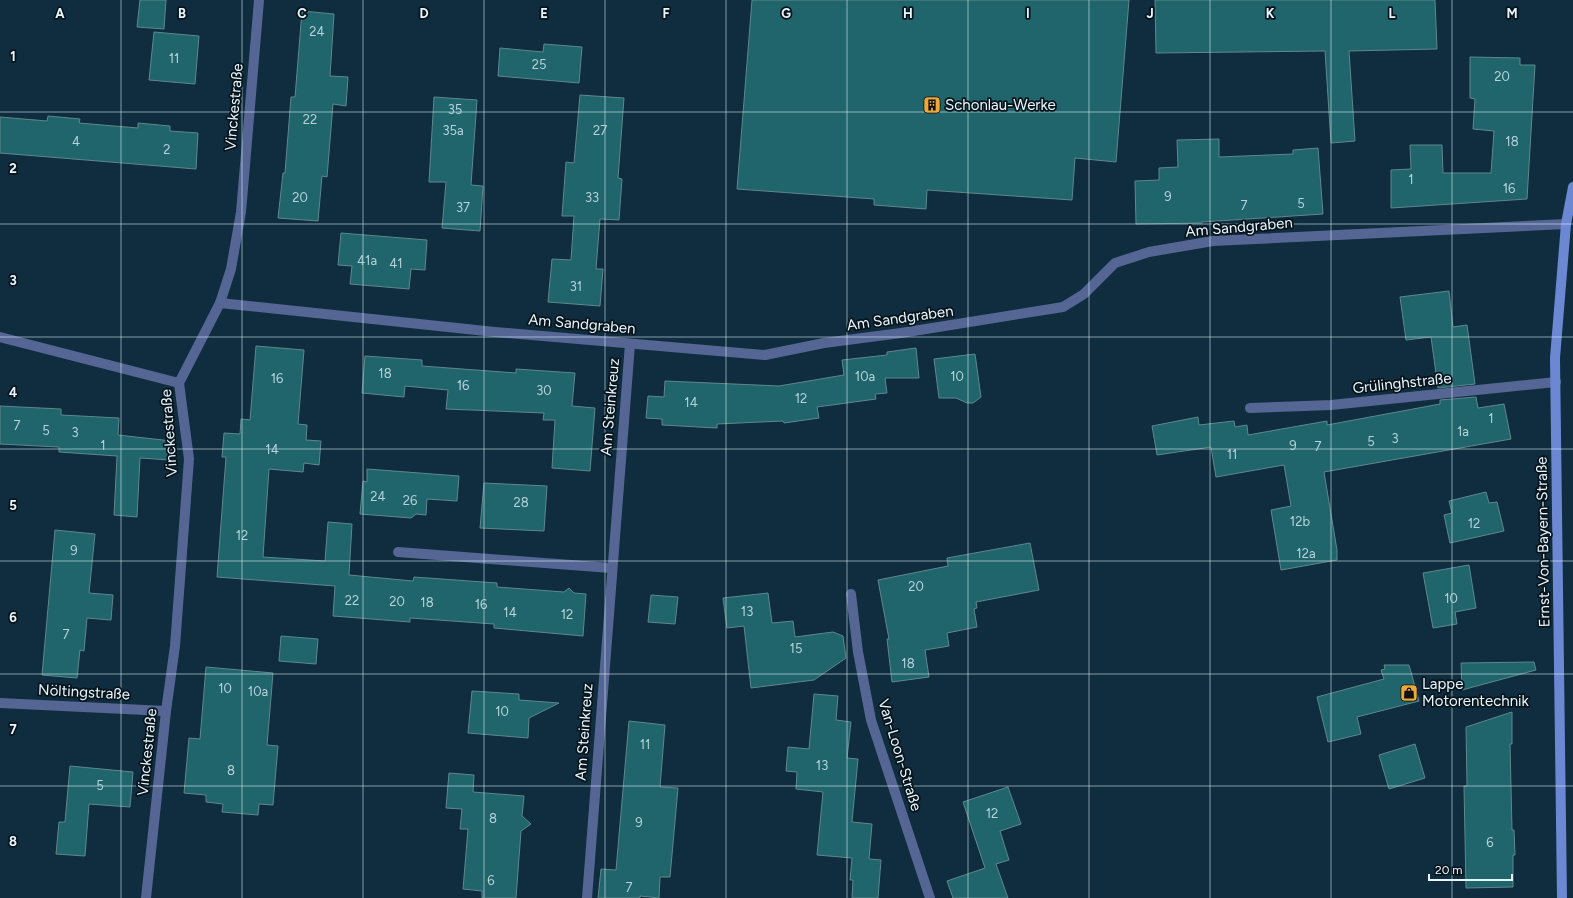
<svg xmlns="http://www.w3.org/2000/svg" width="1573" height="898" font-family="Figtree,sans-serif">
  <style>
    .building { fill: #20656b; stroke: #5e888d }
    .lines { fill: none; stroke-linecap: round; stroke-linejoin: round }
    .street { stroke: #556695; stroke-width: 10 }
    .secondary { stroke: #6d88d3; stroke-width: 10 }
    .grid { fill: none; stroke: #e8f6ff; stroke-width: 1; stroke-opacity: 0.55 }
    .labels { text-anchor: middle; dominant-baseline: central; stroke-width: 3.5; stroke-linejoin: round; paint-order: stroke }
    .number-label { font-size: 13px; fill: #b6d2da }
    .poi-label { font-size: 15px; fill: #e8f6ff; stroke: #08141b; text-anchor: start }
    .street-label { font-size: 15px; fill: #e8f6ff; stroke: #08141b }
    .grid-label { font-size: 13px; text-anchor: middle; font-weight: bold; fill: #e8f6ff; stroke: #08141b; stroke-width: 3.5; stroke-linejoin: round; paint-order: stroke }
  </style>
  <rect width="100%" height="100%" fill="#0f2d3e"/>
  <g class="building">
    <polygon points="140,0 166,0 164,29 137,27"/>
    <polygon points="752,0 1129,0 1116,162 1075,158 1072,200 927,190 926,209 874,205 874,199 737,189"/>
    <polygon points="1155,0 1435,0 1437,49 1349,51 1355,141 1331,143 1325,51 1156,53"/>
    <polygon points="302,11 334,14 330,76 348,77 346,106 333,104 327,177 322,176 318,221 278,218 283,173 285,173 291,97 295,97"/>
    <polygon points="154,32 199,36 195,84 149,80"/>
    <polygon points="544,44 582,47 579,83 498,76 500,48 543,52"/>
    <polygon points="1470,57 1520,58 1520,65 1535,65 1527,199 1391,208 1391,170 1411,169 1410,145 1442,145 1443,173 1491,173 1494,131 1473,129 1475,99 1470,98"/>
    <polygon points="580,95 624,98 618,178 622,179 619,220 600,219 596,269 603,269 600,306 548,302 552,259 571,260 574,216 562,216 566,162 574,163"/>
    <polygon points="434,97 477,100 471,185 483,186 480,231 442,228 446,182 429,182"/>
    <polygon points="48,116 80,119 79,123 138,128 138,123 170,126 170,131 198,133 196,169 0,153 0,117 47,121"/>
    <polygon points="1219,139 1219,157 1293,154 1293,150 1318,148 1323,214 1202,222 1202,223 1136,224 1135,181 1159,180 1159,168 1178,167 1177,140"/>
    <polygon points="341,233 427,240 425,270 411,269 409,289 350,284 352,266 338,265"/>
    <polygon points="1449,291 1453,327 1467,325 1475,384 1438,388 1431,337 1406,340 1400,297"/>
    <polygon points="256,346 304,350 298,424 307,425 306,440 321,441 319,465 304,463 303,472 269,469 263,557 325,561 328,522 352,524 349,575 413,581 414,577 497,583 497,587 564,592 569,588 574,593 586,594 583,636 494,628 494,624 410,618 410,622 333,616 335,586 217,577 226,457 222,457 224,433 240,434 241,419 250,420"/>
    <polygon points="916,348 919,378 885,378 887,393 875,394 876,399 817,407 819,418 784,423 783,421 717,424 717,428 662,425 662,419 646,418 648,396 664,397 665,381 779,386 844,375 842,360 887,355 887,352"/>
    <polygon points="975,354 981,397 973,403 967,403 956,398 939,398 934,359"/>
    <polygon points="365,356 422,360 422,366 516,373 516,369 575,373 572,406 595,408 590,471 552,468 555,420 543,420 544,413 446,409 448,390 405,386 404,397 362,393"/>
    <polygon points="1476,397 1478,408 1504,404 1511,439 1324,472 1337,550 1337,560 1281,570 1271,510 1291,506 1284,465 1216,477 1211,447 1157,455 1152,426 1198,417 1199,425 1234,421 1235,427 1247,425 1248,435 1327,421 1327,425 1440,404 1440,400"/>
    <polygon points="0,406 61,409 61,415 119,418 118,435 172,441 170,460 140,458 137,517 114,515 117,456 59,452 59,447 0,444"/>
    <polygon points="367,469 459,476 457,501 427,499 426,515 416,514 411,518 360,514 363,481 367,482"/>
    <polygon points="484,483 547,486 544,531 480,528"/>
    <polygon points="1486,492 1489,503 1497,502 1504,531 1450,543 1444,515 1452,513 1449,501"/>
    <polygon points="55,530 95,534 89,593 113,595 111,620 87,618 84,651 80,650 77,678 42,675"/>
    <polygon points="1030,543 1039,590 976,602 977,608 974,609 977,627 947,633 949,646 925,650 929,677 892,682 887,639 889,639 878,580 948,566 947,558"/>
    <polygon points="1469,565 1476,608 1455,612 1457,624 1433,628 1423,573"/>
    <polygon points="768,593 772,623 793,621 795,637 833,632 843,636 846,658 814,680 751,688 744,626 727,628 723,598"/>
    <polygon points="651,595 678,597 675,624 648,622"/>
    <polygon points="281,636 318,639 316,664 279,661"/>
    <polygon points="1534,662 1536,670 1462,690 1461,663"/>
    <polygon points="1384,665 1409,665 1419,701 1357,717 1361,734 1328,742 1317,697 1384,679 1381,670 1385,669"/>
    <polygon points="206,667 273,673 267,745 278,746 273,805 259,804 258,815 222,812 223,804 206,802 206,795 184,793 189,738 200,739"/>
    <polygon points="472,691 519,694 519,700 559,703 529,718 528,738 468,733"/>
    <polygon points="814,694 838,696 836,720 851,722 847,758 858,759 852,822 872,824 869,859 881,860 878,898 852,898 853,880 850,880 852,858 817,855 823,792 796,789 797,772 786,771 788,747 809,749"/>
    <polygon points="1512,712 1512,744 1510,744 1512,830 1514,830 1515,855 1513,855 1513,887 1466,888 1464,786 1467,786 1466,727"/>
    <polygon points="629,721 665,725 660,787 678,788 670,877 660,877 659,898 640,896 640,898 598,898 601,869 616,870"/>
    <polygon points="1415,744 1425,778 1389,789 1379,755"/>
    <polygon points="70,766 133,772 130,807 89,804 85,856 56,854 59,822 65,822"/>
    <polygon points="449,773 474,775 473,792 524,796 522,816 531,824 521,831 516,898 482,898 482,891 463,889 468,829 460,829 462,809 446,808"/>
    <polygon points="1008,787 1021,824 1000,831 1009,860 996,864 1008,898 953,898 947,881 985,868 963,802"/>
  </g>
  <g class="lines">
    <g class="street">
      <polyline points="220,303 495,332 765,355 824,343 901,333 1063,307 1084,294 1115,263 1149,252 1213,241 1566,224"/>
      <polyline points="0,337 179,383"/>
      <polyline points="1250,408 1331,405 1556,382"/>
      <polyline points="398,552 611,568"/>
      <polyline points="851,594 858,652 871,720 930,898"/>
      <polyline points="0,703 166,711"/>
      <polyline points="146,898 166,711 175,646 189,459 179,383 220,303 231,269 241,212 259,0"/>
      <polyline points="587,898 630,344"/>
    </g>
    <polyline class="secondary" points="1562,898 1555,358 1566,224 1573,187"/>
  </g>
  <path class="grid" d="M121 0V898M242 0V898M363 0V898M484 0V898M605 0V898M726 0V898M847 0V898M968 0V898M1089 0V898M1210 0V898M1331 0V898M1452 0V898M0 112H1573M0 224H1573M0 337H1573M0 449H1573M0 561H1573M0 674H1573M0 786H1573"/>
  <defs>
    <symbol id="building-square" viewBox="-11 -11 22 22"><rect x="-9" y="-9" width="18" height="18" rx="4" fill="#eda83b" stroke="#08141b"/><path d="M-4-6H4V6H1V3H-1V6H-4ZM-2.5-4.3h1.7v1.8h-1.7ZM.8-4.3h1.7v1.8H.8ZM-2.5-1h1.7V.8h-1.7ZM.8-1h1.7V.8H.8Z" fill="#111"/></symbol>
    <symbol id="shop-square" viewBox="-11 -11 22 22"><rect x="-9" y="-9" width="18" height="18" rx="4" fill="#eda83b" stroke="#08141b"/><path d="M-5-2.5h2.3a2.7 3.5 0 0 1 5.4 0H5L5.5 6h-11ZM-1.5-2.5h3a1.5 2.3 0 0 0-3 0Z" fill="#111"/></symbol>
  </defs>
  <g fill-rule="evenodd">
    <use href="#building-square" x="922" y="95" width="20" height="20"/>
    <use href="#shop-square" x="1399" y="683" width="20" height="20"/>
  </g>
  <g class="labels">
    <g class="number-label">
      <text x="317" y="31">24</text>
      <text x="174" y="58">11</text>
      <text x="539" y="64">25</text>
      <text x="1502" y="76">20</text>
      <text x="455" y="109">35</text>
      <text x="310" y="119">22</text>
      <text x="453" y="130">35a</text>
      <text x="600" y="130">27</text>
      <text x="76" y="141">4</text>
      <text x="1512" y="141">18</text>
      <text x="167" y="149">2</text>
      <text x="1411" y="179">1</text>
      <text x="1509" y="188">16</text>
      <text x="1168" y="196">9</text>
      <text x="300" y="197">20</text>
      <text x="592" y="197">33</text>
      <text x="1301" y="203">5</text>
      <text x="1244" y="205">7</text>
      <text x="463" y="207">37</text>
      <text x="367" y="260">41a</text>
      <text x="396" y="263">41</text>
      <text x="576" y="286">31</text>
      <text x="385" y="373">18</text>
      <text x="865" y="376">10a</text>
      <text x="957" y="376">10</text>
      <text x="277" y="378">16</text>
      <text x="463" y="385">16</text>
      <text x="544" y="390">30</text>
      <text x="801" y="398">12</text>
      <text x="691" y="402">14</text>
      <text x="1491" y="418">1</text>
      <text x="17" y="425">7</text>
      <text x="46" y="430">5</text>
      <text x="1463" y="431">1a</text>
      <text x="75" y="432">3</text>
      <text x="1395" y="438">3</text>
      <text x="1371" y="441">5</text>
      <text x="103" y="445">1</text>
      <text x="1293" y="445">9</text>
      <text x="1318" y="446">7</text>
      <text x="272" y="449">14</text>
      <text x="1232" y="454">11</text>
      <text x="378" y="496">24</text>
      <text x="410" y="500">26</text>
      <text x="521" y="502">28</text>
      <text x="1300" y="521">12b</text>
      <text x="1474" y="523">12</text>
      <text x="242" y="535">12</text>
      <text x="74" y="550">9</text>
      <text x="1306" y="553">12a</text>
      <text x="916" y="586">20</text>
      <text x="1451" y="598">10</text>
      <text x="352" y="600">22</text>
      <text x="397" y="601">20</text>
      <text x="427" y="602">18</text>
      <text x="481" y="604">16</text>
      <text x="747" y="611">13</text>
      <text x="510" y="612">14</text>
      <text x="567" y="614">12</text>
      <text x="66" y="634">7</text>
      <text x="796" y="648">15</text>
      <text x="908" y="663">18</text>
      <text x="225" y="688">10</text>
      <text x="258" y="691">10a</text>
      <text x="502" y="711">10</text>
      <text x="645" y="744">11</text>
      <text x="822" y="765">13</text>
      <text x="231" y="770">8</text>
      <text x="100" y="785">5</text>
      <text x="992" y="813">12</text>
      <text x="493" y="818">8</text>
      <text x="639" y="822">9</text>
      <text x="1490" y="842">6</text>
      <text x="491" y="880">6</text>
      <text x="629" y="887">7</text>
    </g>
    <g class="poi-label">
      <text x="945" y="105">Schonlau-Werke</text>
      <text x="1422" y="684">Lappe<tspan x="1422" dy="17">Motorentechnik</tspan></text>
    </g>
    <g class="street-label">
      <text transform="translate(234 107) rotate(-85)">Vinckestraße</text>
      <text transform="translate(1239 227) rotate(-5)">Am Sandgraben</text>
      <text transform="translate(900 318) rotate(-8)">Am Sandgraben</text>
      <text transform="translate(582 324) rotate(5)">Am Sandgraben</text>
      <text transform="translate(1402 383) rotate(-6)">Grülinghstraße</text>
      <text transform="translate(610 407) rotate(-85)">Am Steinkreuz</text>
      <text transform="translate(169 433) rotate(-94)">Vinckestraße</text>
      <text transform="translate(1543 542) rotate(-91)">Ernst-Von-Bayern-Straße</text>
      <text transform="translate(84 692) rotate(3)">Nöltingstraße</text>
      <text transform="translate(584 732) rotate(-86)">Am Steinkreuz</text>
      <text transform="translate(147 752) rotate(-84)">Vinckestraße</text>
      <text transform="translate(900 755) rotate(73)">Van-Loon-Straße</text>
    </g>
  </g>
  <g class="grid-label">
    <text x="60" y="18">A</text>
    <text x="182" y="18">B</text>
    <text x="302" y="18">C</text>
    <text x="424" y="18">D</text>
    <text x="544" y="18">E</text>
    <text x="666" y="18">F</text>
    <text x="786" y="18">G</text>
    <text x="908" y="18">H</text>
    <text x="1028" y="18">I</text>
    <text x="1150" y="18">J</text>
    <text x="1270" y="18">K</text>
    <text x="1392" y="18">L</text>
    <text x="1512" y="18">M</text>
    <text x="13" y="61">1</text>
    <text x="13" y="173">2</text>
    <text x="13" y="285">3</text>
    <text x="13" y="397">4</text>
    <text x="13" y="510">5</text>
    <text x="13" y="622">6</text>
    <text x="13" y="734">7</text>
    <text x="13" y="846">8</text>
  </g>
  <path d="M1429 874v6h83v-6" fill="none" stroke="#e8f6ff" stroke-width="2"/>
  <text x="1435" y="874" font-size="12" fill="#e8f6ff" stroke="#08141b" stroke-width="3" paint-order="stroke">20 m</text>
</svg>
